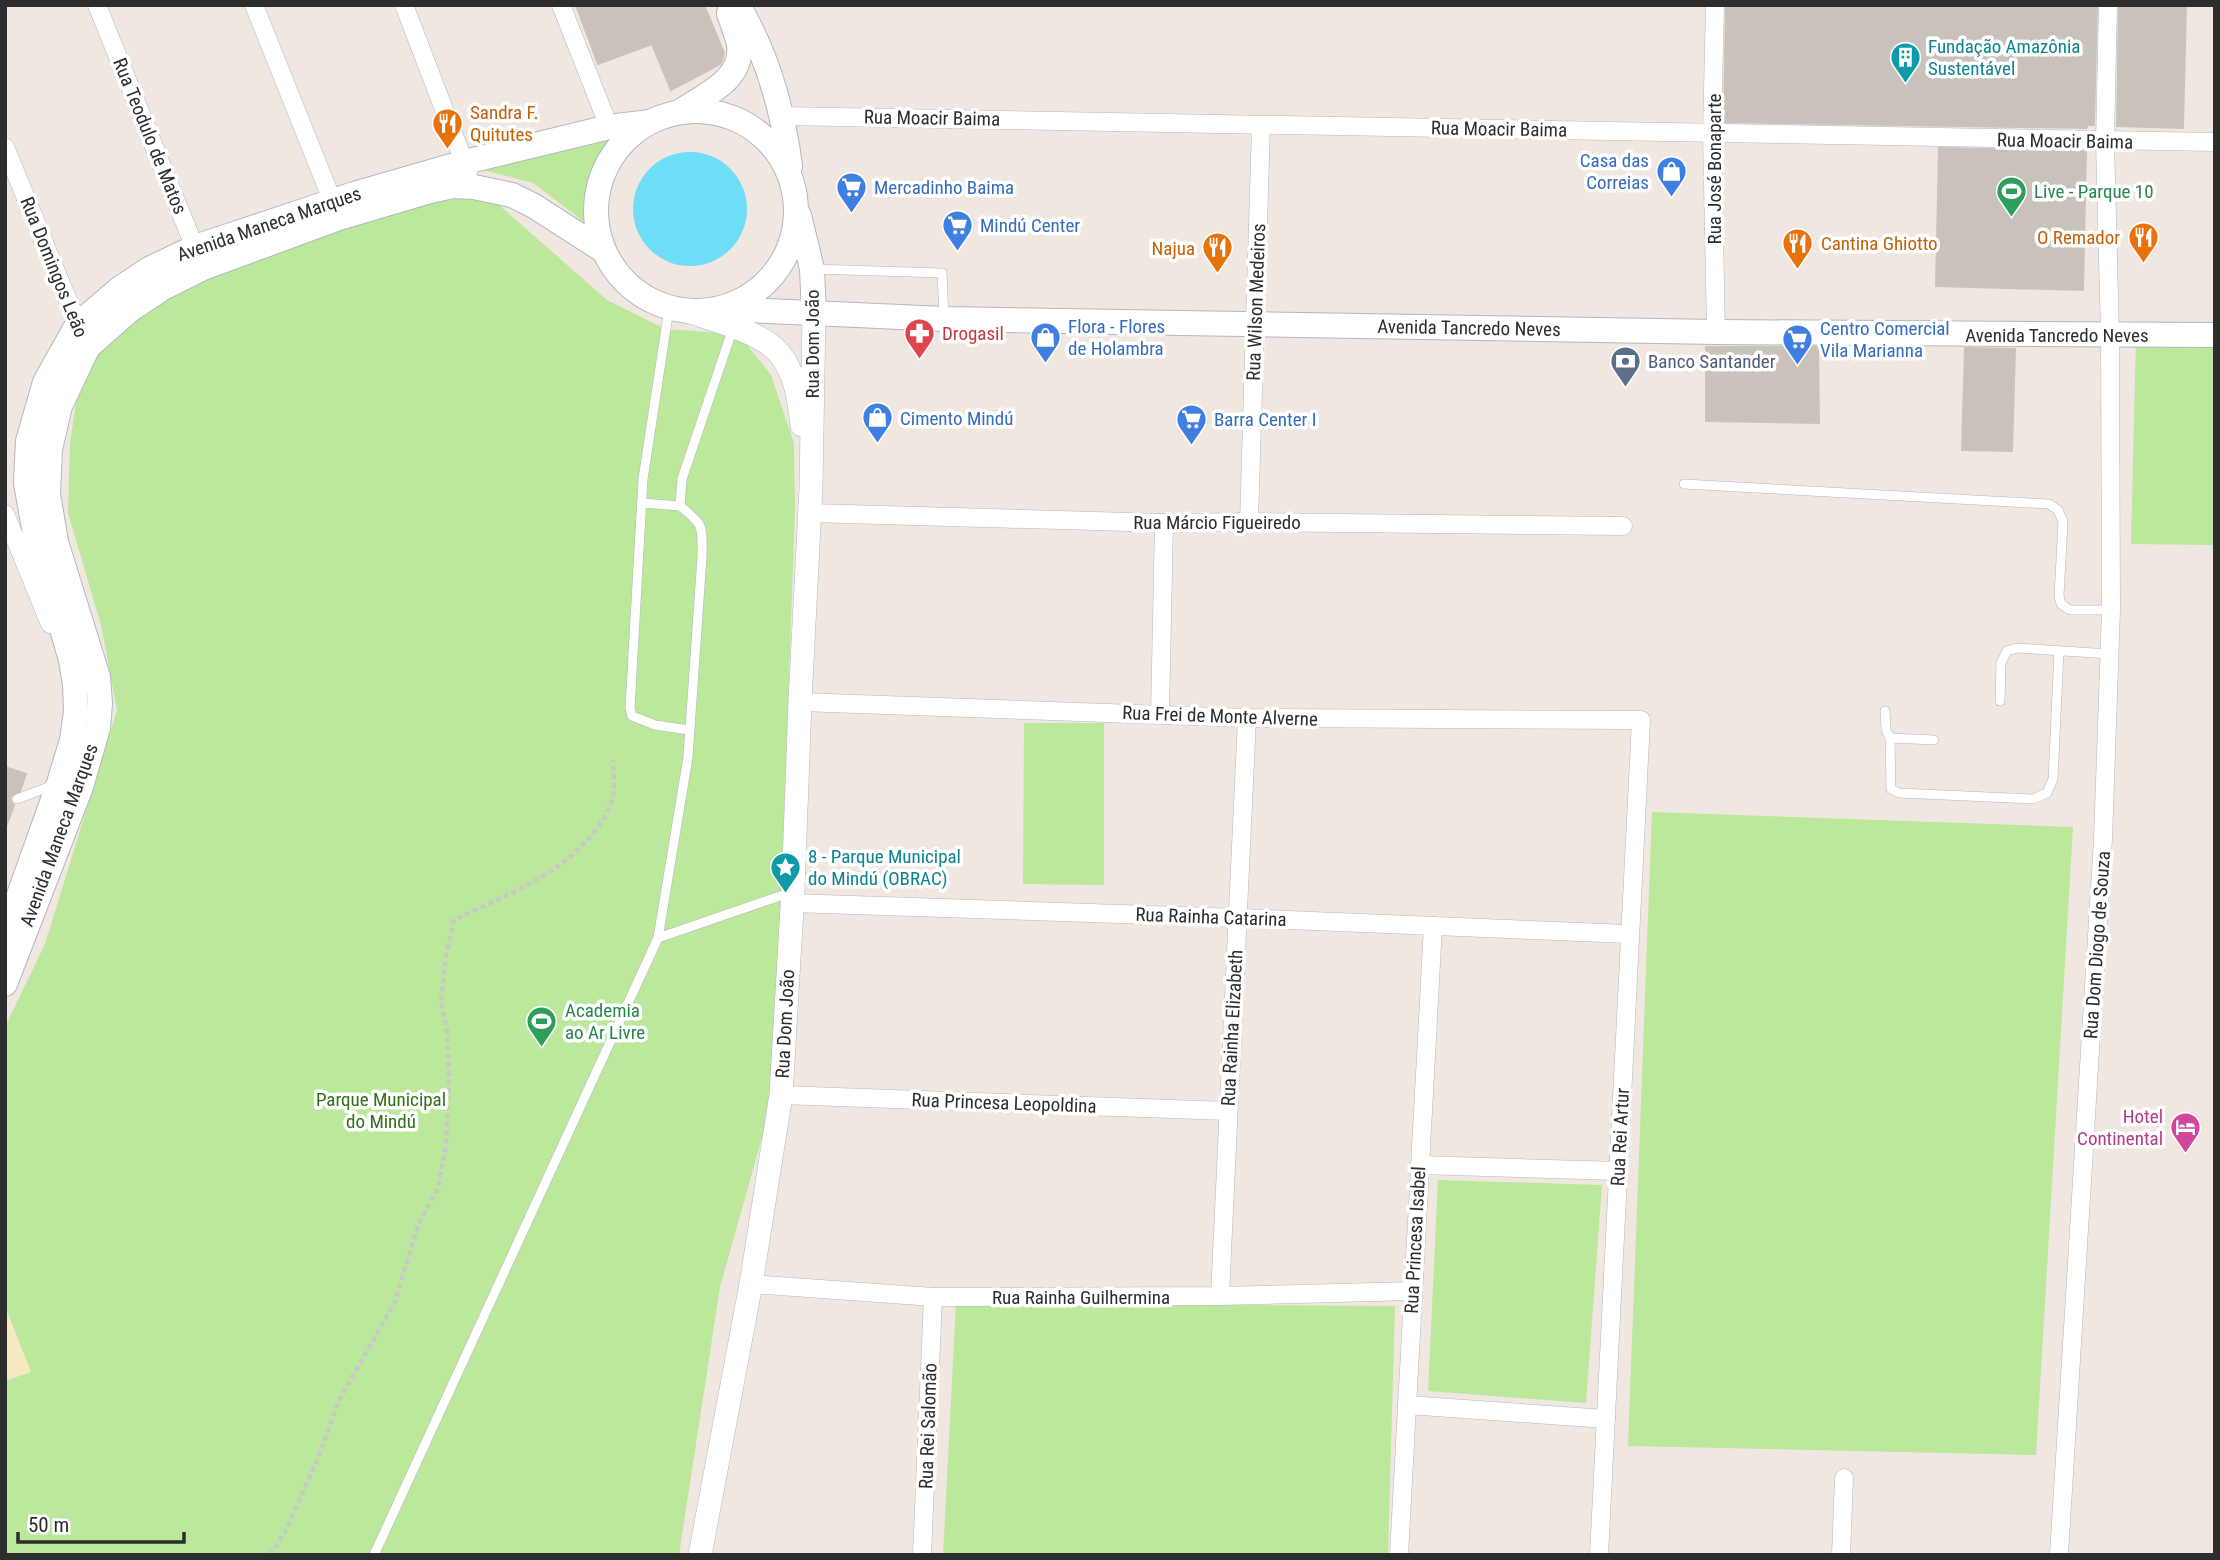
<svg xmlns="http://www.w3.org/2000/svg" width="2220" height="1560" font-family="'Roboto Condensed',sans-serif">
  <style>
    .green { fill: #bbe89a }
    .sand { fill: #f5e9c2 }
    .water { fill: #6eddf6 }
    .building { fill: #c8c2bb; stroke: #cbc3b9; stroke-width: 2 }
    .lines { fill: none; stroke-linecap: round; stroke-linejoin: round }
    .service-casing { stroke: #b3b7c1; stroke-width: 10 }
    .minor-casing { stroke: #b3b7c1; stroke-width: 19 }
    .tertiary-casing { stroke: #b3b7c1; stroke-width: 24 }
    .secondary-casing { stroke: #b3b7c1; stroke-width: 26 }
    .path { stroke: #c8c8c8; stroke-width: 4.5; stroke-dasharray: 5 3.5; stroke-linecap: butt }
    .service { stroke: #fff; stroke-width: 9 }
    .minor { stroke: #fff; stroke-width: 18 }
    .tertiary { stroke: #fff; stroke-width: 23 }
    .secondary { stroke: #fff; stroke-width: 24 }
    .labels { text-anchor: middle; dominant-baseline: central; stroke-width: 7; stroke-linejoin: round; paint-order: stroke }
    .culture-label { font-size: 19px; fill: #0d838f; stroke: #fff; text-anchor: start }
    .food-label { font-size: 19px; fill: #c56008; stroke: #fff; text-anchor: start }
    .street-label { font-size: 19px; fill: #2d2d2d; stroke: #fff }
    .shop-label { font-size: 19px; fill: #366cbe; stroke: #fff; text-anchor: start }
    .leisure-label { font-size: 19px; fill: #27864d; stroke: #fff; text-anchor: start }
    .health-label { font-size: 19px; fill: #be3a42; stroke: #fff; text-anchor: start }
    .service-label { font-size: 19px; fill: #4e5e75; stroke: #fff; text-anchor: start }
    .park-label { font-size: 19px; fill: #317117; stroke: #fff }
    .hotel-label { font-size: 19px; fill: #b23c85; stroke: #fff; text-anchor: end }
  </style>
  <rect width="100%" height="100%" fill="#efe7e0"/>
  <g class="green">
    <polygon points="622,130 595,165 589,190 591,227 533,183 476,168"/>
    <polygon points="482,190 607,300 665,329 722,333 747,345 771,375 794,443 795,509 774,1095 720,1287 679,1555 5,1555 5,1027 45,944 117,710 101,625 68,513 70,443 79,382 105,342 138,308 350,216"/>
    <polygon points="2136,337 2215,339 2215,545 2131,544"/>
    <polygon points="1024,723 1104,723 1104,885 1023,884"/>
    <polygon points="1652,812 2073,827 2036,1455 1628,1446"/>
    <polygon points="1438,1180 1602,1185 1586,1403 1428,1391"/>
    <polygon points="956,1303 1395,1306 1388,1553 1376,1555 943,1555"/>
  </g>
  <polygon class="sand" points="5,1306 31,1372 5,1381"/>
  <circle class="water" cx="690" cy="209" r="57"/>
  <g class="building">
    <polygon points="576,5 704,5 724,53 722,61 720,64 671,90 652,44 598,64"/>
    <polygon points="1726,5 2097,5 2094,125 2088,125 2086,128 1724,122"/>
    <polygon points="2119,5 2186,5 2183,128 2117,126"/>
    <polygon points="1939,148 2086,151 2083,290 1936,286"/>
    <polygon points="1706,347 1818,347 1819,423 1706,421"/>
    <polygon points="1965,348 2015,349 2012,451 1962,450"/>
    <polygon points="5,767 26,774 20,791 10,797 11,802 14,805 7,824 5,824"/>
  </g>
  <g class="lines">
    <defs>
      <g id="service">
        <polyline points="813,269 942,273 944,316"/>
        <polyline points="669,309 643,479 630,708 632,716 655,725 689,730"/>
        <polyline points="1684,484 2049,504 2058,510 2063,522 2059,596 2061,604 2070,610 2111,610"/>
        <polyline points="642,503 680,506"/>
        <polyline points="2000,701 2001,663 2007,651 2017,648 2110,654"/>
        <polyline points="1885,711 1886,730 1890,738 1891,789 1899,793 2033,799 2047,793 2053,779 2059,651"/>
        <polyline points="1890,738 1934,740"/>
        <polyline points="17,799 54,785"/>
        <polyline points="658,938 792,892"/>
        <path d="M374 1555 658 938 688 757 702 557C702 526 705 526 680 506L682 479 733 328"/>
      </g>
      <g id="minor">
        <polyline points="97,5 199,258"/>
        <polyline points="254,5 336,210"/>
        <polyline points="404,5 468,172"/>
        <polyline points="561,5 609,127"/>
        <polyline points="1715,5 1712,134 1716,332"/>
        <polyline points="782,116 2215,142"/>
        <polyline points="5,147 82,335"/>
        <polyline points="810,513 1164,523 1249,522 1623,526"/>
        <polyline points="5,514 50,624"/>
        <polyline points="1249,522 1261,125"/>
        <polyline points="800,702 1247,718 1641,720 1599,1555"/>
        <polyline points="1160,714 1164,523"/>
        <polyline points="792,903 1239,918 1629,934"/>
        <polyline points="781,1095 1228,1111"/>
        <polyline points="1420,1165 1618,1171"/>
        <polyline points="751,1284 933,1297 1220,1296 1412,1291"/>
        <polyline points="1220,1296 1247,718"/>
        <polyline points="1407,1405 1606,1419"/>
        <polyline points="922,1555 933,1297"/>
        <polyline points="1399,1555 1433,926"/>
        <polyline points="1841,1555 1844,1478"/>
        <polyline points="2059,1555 2103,839 2111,610 2110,335 2105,142 2108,5"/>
      </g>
      <g id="tertiary">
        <path d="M690 312C716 321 761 332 779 353 796 373 799 401 802 425"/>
        <polyline points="700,1555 751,1284 781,1095 793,891 800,702 811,487 814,314"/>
      </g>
      <g id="secondary">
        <path d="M738 5C767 54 783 110 790 166"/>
        <circle cx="696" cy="211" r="100"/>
        <path d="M681 111C705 95 744 79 739 45 737 34 732 23 729 13"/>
        <polyline points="799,215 812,269 814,314"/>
        <polyline points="725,309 944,319 1716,332 2215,335"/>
        <polyline points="5,934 59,783 72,740 76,712 75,684 71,660 36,540 26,483 28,441 45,382 77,325 119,289 149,269 195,247 354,194 465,162 609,127 650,122"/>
        <polyline points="5,984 81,787 98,728 100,703 98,677 56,542 48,494 50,449 60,406 88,347 130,310 163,288 203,268 339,218 430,191 453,186 474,187 512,195 534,206 604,251"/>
      </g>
    </defs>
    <use href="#service" class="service-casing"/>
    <use href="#minor" class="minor-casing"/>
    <use href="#tertiary" class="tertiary-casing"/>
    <use href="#secondary" class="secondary-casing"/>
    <path class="path" d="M270 1555 285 1532 319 1456 338 1402 395 1302 418 1225 438 1188 446 1145 449 1080 447 1030 441 1002 446 955 454 920C512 892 585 867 611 803 616 791 613 772 613 760"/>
    <use href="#service" class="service"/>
    <use href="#minor" class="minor"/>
    <use href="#tertiary" class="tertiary"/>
    <use href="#secondary" class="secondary"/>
  </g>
  <defs>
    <symbol id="building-pin" viewBox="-11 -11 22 30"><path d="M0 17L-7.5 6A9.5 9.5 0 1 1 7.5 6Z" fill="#0f9aa8" stroke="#fff"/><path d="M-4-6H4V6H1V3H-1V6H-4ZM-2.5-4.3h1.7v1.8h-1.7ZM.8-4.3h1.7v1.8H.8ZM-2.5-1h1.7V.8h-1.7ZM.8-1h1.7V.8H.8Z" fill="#fff"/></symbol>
    <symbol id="restaurant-pin" viewBox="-11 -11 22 30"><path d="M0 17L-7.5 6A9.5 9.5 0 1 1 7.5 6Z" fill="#e8710a" stroke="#fff"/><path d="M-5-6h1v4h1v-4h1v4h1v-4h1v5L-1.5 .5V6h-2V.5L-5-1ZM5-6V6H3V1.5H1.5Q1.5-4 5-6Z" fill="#fff"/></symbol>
    <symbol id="shop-pin" viewBox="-11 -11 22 30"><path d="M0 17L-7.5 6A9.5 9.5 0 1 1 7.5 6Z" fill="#3f7fe0" stroke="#fff"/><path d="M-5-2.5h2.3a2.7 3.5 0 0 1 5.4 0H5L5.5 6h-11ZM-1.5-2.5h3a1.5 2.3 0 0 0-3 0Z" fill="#fff"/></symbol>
    <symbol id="supermarket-pin" viewBox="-11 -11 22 30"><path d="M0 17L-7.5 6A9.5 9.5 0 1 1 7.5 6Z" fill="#3f7fe0" stroke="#fff"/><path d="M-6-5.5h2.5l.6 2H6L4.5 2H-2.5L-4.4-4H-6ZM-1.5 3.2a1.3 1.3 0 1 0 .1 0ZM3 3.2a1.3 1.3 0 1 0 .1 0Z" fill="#fff"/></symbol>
    <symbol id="stadium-pin" viewBox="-11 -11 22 30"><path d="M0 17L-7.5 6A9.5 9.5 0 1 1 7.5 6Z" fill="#2e9e5b" stroke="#fff"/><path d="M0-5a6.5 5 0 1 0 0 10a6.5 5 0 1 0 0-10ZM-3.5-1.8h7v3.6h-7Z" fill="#fff"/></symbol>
    <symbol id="pharmacy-pin" viewBox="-11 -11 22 30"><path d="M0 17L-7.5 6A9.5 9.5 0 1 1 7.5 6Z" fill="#e0444e" stroke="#fff"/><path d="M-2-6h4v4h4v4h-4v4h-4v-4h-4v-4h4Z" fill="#fff"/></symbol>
    <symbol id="bank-pin" viewBox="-11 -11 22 30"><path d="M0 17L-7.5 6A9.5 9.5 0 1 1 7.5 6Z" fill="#5c6f8a" stroke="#fff"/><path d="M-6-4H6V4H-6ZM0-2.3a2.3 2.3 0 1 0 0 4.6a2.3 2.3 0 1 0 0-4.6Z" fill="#fff"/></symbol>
    <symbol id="sight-pin" viewBox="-11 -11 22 30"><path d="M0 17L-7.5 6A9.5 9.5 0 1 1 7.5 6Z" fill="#0f9aa8" stroke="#fff"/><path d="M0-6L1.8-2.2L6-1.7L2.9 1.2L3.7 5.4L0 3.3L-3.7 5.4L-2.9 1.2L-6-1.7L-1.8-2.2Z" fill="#fff"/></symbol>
    <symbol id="hotel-pin" viewBox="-11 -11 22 30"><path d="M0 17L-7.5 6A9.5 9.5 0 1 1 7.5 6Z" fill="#d1479c" stroke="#fff"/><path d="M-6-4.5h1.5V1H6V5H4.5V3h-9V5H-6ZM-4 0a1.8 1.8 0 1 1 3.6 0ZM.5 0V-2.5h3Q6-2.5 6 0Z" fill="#fff"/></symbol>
  </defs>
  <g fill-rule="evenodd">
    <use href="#building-pin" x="1888" y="40" width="35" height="47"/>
    <use href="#restaurant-pin" x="430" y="106" width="35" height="47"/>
    <use href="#shop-pin" x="1654" y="154" width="35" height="47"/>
    <use href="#supermarket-pin" x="834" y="170" width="35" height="47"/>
    <use href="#stadium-pin" x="1994" y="174" width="35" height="47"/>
    <use href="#supermarket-pin" x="940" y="208" width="35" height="47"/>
    <use href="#restaurant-pin" x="2126" y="220" width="35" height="47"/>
    <use href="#restaurant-pin" x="1780" y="226" width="35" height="47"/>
    <use href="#restaurant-pin" x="1200" y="230" width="35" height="47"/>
    <use href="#pharmacy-pin" x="902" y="316" width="35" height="47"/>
    <use href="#shop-pin" x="1028" y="320" width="35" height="47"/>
    <use href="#supermarket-pin" x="1780" y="322" width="35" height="47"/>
    <use href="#bank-pin" x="1608" y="344" width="35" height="47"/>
    <use href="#shop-pin" x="860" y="400" width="35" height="47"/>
    <use href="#supermarket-pin" x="1174" y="402" width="35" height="47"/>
    <use href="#sight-pin" x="768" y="850" width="35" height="47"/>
    <use href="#stadium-pin" x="524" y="1004" width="35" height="47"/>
    <use href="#hotel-pin" x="2168" y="1110" width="35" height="47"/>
  </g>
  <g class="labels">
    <g class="culture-label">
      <text x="1928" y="46">Fundação Amazônia<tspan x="1928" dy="22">Sustentável</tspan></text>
      <text x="808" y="856">8 - Parque Municipal<tspan x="808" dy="22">do Mindú (OBRAC)</tspan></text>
    </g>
    <g class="food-label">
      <text x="470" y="112">Sandra F.<tspan x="470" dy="22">Quitutes</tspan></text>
      <text x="2120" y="237" text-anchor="end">O Remador</text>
      <text x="1821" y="243">Cantina Ghiotto</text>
      <text x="1195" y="248" text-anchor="end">Najua</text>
    </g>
    <g class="street-label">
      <text transform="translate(932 118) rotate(1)">Rua Moacir Baima</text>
      <text transform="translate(1499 129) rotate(1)">Rua Moacir Baima</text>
      <text transform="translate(150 136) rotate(68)">Rua Teodulo de Matos</text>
      <text transform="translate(2065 141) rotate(1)">Rua Moacir Baima</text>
      <text transform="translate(1714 169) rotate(-90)">Rua José Bonaparte</text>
      <text transform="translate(269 224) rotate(-19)">Avenida Maneca Marques</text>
      <text transform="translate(54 267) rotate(68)">Rua Domingos Leão</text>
      <text transform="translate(1256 302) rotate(-88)">Rua Wilson Medeiros</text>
      <text transform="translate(1469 328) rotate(1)">Avenida Tancredo Neves</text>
      <text x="2057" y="335">Avenida Tancredo Neves</text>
      <text transform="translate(812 344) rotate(-90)">Rua Dom João</text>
      <text x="1217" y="522">Rua Márcio Figueiredo</text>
      <text transform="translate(1220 716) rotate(2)">Rua Frei de Monte Alverne</text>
      <text transform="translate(59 835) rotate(-70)">Avenida Maneca Marques</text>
      <text transform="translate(1211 917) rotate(2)">Rua Rainha Catarina</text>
      <text transform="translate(2097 945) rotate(-86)">Rua Dom Diogo de Souza</text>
      <text transform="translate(785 1024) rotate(-87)">Rua Dom João</text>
      <text transform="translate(1232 1028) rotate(-87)">Rua Rainha Elizabeth</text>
      <text transform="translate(1004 1103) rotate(2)">Rua Princesa Leopoldina</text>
      <text transform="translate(1620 1137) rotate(-87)">Rua Rei Artur</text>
      <text transform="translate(1415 1240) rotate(-87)">Rua Princesa Isabel</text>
      <text x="1081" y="1297">Rua Rainha Guilhermina</text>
      <text transform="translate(928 1426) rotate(-88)">Rua Rei Salomão</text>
    </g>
    <g class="shop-label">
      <text x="1649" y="160" text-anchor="end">Casa das<tspan x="1649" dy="22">Correias</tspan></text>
      <text x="874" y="187">Mercadinho Baima</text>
      <text x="980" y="225">Mindú Center</text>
      <text x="1068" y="326">Flora - Flores<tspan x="1068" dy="22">de Holambra</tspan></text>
      <text x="1820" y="328">Centro Comercial<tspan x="1820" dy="22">Vila Marianna</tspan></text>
      <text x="900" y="418">Cimento Mindú</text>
      <text x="1214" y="419">Barra Center I</text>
    </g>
    <g class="leisure-label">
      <text x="2034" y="191">Live - Parque 10</text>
      <text x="565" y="1010">Academia<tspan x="565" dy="22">ao Ar Livre</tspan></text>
    </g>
    <g class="health-label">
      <text x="942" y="333">Drogasil</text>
    </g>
    <g class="service-label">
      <text x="1648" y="361">Banco Santander</text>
    </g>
    <g class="park-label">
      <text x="381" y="1099">Parque Municipal<tspan x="381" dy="22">do Mindú</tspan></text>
    </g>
    <g class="hotel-label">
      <text x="2163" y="1116">Hotel<tspan x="2163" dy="22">Continental</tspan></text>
    </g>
  </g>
  <rect width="2220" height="1560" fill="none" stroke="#2d2d2d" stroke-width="14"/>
  <path d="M18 1532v10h166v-10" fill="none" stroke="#2d2d2d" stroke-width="3.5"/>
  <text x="28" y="1532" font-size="21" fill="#2d2d2d" stroke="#ffffff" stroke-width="5" paint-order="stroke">50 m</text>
</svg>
